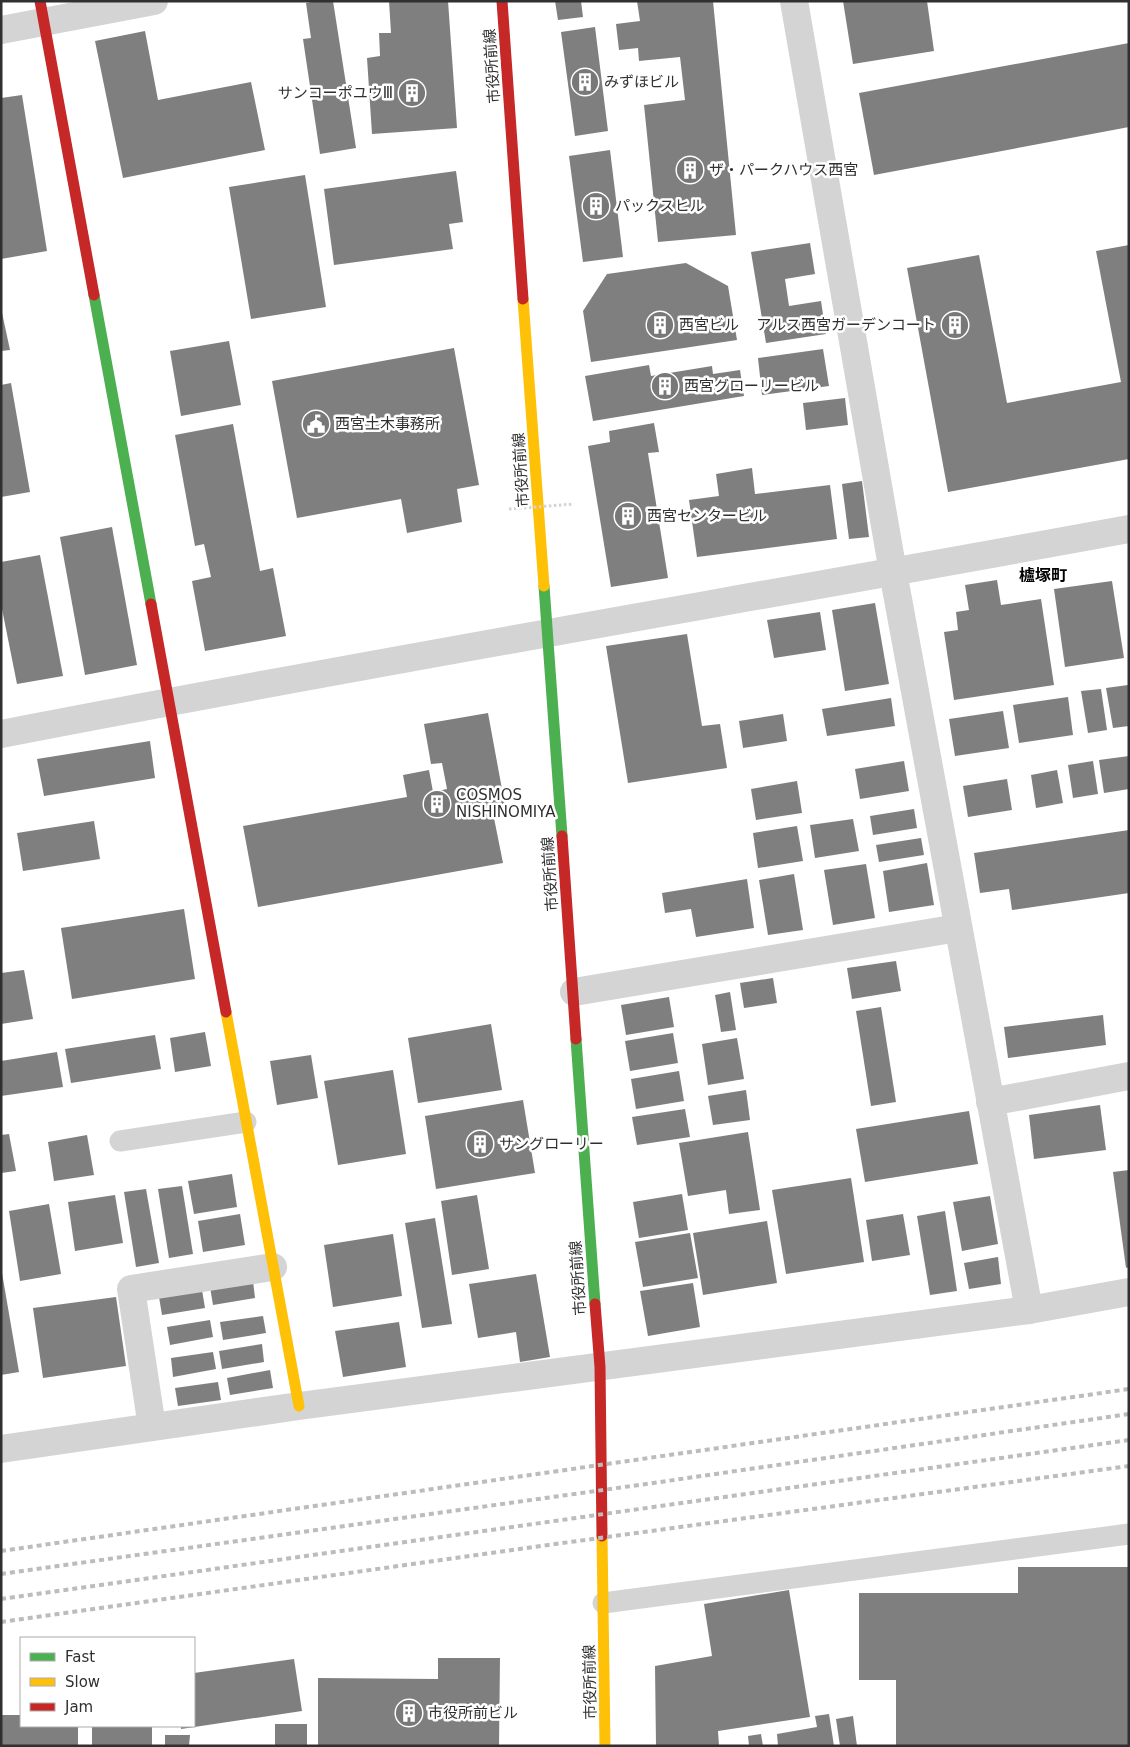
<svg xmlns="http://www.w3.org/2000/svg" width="1130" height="1747" font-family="'DejaVu Sans','Noto Sans JP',sans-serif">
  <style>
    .building { fill: #7f7f7f }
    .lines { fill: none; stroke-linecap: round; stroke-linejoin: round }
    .lane { stroke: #d4d4d4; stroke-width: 21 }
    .street { stroke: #d4d4d4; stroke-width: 28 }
    .fast { stroke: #4caf50; stroke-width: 11 }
    .slow { stroke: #ffc107; stroke-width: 11 }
    .jam { stroke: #c62828; stroke-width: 11 }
    .rail { stroke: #bcbcbc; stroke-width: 4; stroke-dasharray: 5 4; stroke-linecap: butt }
    .path-bridge { stroke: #d4d4d4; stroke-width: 3; stroke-dasharray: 2.5 2.5; stroke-linecap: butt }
    .labels { text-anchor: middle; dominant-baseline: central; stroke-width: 5; stroke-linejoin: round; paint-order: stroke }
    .street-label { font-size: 15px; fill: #303030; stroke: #fff }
    .poi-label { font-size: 15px; fill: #303030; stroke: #fff; text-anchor: start }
    .neighbourhood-label { font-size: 16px; font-weight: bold; fill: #000; stroke: #fff }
  </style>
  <rect width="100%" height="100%" fill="#fff"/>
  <g class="building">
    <polygon points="316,1 333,1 356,148 320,154 303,39 311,38 306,3"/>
    <polygon points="389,1 448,1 457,128 372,134 367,58 380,56 379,33 391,33"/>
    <polygon points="555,1 581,1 583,17 558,20"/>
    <polygon points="637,1 713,1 736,235 658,242 644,105 685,100 680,57 639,61 638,48 619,50 616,24 640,21"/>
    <polygon points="843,1 927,1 934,51 853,64"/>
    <polygon points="595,27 608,131 575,136 561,32"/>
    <polygon points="145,31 158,100 251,82 265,150 123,178 95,41"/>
    <polygon points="1129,43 1129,127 874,175 859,93"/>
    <polygon points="22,95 47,251 1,259 1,98"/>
    <polygon points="610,150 623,257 583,262 569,156"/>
    <polygon points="456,171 463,222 449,224 453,249 334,265 324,189"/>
    <polygon points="305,175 326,307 251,319 229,187"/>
    <polygon points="810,243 815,274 785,279 789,306 821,301 826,334 766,343 751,252"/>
    <polygon points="1129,245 1129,459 948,492 907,268 979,255 1007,403 1121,382 1096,251"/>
    <polygon points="686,263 728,286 737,340 591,362 583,311 607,274"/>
    <polygon points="1,308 10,350 1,351"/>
    <polygon points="229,341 241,405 181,416 170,351"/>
    <polygon points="454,348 479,485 457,489 462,522 407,533 401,499 297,518 272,381"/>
    <polygon points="823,349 829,386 762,395 758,358"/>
    <polygon points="649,365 651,376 712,366 713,374 740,370 744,396 593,421 585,376"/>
    <polygon points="11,383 30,492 1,497 1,385"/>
    <polygon points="845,398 848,425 806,430 803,403"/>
    <polygon points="654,423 659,452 648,453 668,578 611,587 588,446 610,442 609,431"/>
    <polygon points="233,424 260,571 273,568 286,636 205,651 192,581 211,577 204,544 195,546 175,435"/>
    <polygon points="752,468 755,494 830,485 837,539 697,557 689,500 719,496 716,474"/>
    <polygon points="862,481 869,537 849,539 842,484"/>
    <polygon points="112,527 137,665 85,675 60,537"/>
    <polygon points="40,555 63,676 17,684 1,604 1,562"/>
    <polygon points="997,580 1001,605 1041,599 1054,685 954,700 944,632 958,630 956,612 969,610 965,585"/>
    <polygon points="1112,581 1124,658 1065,667 1054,589"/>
    <polygon points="875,603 889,684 845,691 832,610"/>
    <polygon points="820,612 826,650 774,658 767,620"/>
    <polygon points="687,634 702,726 720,724 727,768 628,783 606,646"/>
    <polygon points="1128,685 1129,726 1113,728 1106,688"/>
    <polygon points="1101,689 1107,730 1088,733 1081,691"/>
    <polygon points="1068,697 1073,735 1019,743 1013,705"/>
    <polygon points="891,698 895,726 827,736 822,709"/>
    <polygon points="1003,711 1009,748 955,756 949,719"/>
    <polygon points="488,713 506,811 493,813 503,863 258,907 243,826 407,797 403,775 429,770 433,792 447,789 442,763 431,764 424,724"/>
    <polygon points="783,714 787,741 743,748 739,721"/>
    <polygon points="150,741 155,778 44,796 37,759"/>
    <polygon points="1129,756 1129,789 1104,793 1099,760"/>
    <polygon points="904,761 909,791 860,799 855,769"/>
    <polygon points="1093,761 1098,794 1073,798 1068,765"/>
    <polygon points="1057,770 1063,803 1036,808 1031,775"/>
    <polygon points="1007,779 1012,810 968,817 963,786"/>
    <polygon points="797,781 802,813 756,820 751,789"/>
    <polygon points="914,809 917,828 873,835 870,816"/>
    <polygon points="853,819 859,851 815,858 810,825"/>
    <polygon points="94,821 100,859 23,871 17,833"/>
    <polygon points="797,826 803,861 758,868 753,833"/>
    <polygon points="1129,830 1129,893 1012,910 1009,889 980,893 974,853"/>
    <polygon points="921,838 924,855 879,862 876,845"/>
    <polygon points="927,863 934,905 889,912 883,871"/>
    <polygon points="866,864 875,918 833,925 824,870"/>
    <polygon points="794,874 803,930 768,935 759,880"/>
    <polygon points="747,879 754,928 696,937 691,909 665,913 662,893"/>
    <polygon points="184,909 195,979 72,999 61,928"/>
    <polygon points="896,961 901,991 852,999 847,968"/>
    <polygon points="24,970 33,1019 1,1024 1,973"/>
    <polygon points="773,978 777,1003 744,1008 740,983"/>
    <polygon points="730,992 736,1030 721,1032 715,995"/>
    <polygon points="669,997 674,1027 626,1035 621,1005"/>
    <polygon points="881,1007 896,1102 871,1106 856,1011"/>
    <polygon points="1103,1015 1106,1045 1008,1058 1004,1027"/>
    <polygon points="491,1024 502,1090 418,1103 408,1038"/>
    <polygon points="205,1032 211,1066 175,1072 170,1038"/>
    <polygon points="673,1033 678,1063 630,1071 625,1041"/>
    <polygon points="155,1035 161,1069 71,1083 65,1049"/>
    <polygon points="737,1038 744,1079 708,1085 702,1044"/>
    <polygon points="57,1052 63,1087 1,1096 1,1061"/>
    <polygon points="311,1055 318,1098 277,1105 270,1061"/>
    <polygon points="393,1070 406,1154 338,1165 324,1081"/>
    <polygon points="679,1071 684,1101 636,1109 631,1079"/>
    <polygon points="746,1090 750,1120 713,1125 708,1096"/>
    <polygon points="523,1100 535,1173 436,1189 425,1116"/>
    <polygon points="1100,1105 1106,1150 1034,1159 1029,1115"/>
    <polygon points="685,1109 690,1137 637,1145 632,1117"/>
    <polygon points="969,1111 978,1164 865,1182 856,1129"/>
    <polygon points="748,1132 760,1210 729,1214 726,1190 688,1196 679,1143"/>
    <polygon points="9,1134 16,1171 1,1173 1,1135"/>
    <polygon points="87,1135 94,1175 54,1181 48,1142"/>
    <polygon points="1129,1170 1129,1267 1126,1268 1113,1172"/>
    <polygon points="232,1174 237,1207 194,1214 188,1181"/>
    <polygon points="851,1178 864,1262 786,1274 772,1190"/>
    <polygon points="182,1186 193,1254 169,1258 158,1189"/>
    <polygon points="146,1189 159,1263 136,1267 124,1192"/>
    <polygon points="682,1194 688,1230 639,1238 633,1202"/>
    <polygon points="115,1195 123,1243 75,1251 68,1202"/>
    <polygon points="477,1195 489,1269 452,1275 441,1201"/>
    <polygon points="990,1196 998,1244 962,1251 953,1202"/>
    <polygon points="49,1204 61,1274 20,1281 9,1211"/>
    <polygon points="945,1211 957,1291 930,1295 917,1216"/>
    <polygon points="240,1214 245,1245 203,1252 198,1221"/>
    <polygon points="903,1214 910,1255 872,1261 866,1220"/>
    <polygon points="435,1218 452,1324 422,1328 405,1223"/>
    <polygon points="767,1221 777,1283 703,1295 693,1233"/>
    <polygon points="690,1233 698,1278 643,1287 635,1242"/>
    <polygon points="393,1234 402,1296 333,1307 324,1245"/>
    <polygon points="998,1257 1001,1284 969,1289 964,1263"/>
    <polygon points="1,1267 19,1372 1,1375"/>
    <polygon points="536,1274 550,1357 520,1362 516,1332 478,1338 469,1284"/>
    <polygon points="253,1281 255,1298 213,1305 210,1287"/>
    <polygon points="693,1283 700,1327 648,1336 640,1291"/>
    <polygon points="202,1290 205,1308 162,1315 159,1297"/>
    <polygon points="116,1297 126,1366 43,1378 33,1308"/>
    <polygon points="263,1316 266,1333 223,1340 220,1322"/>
    <polygon points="210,1320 213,1337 170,1345 167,1327"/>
    <polygon points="399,1322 406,1367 343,1377 335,1331"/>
    <polygon points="262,1344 264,1362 222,1369 219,1351"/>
    <polygon points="213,1352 216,1369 173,1377 171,1358"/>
    <polygon points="270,1370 273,1388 230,1395 227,1378"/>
    <polygon points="218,1382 221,1400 178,1406 175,1388"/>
    <polygon points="1018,1567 1129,1567 1129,1746 896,1746 896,1680 859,1680 859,1593 1018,1593"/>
    <polygon points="789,1590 810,1717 718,1731 719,1746 656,1746 655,1666 712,1656 704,1604"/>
    <polygon points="438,1658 500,1658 499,1746 318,1746 318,1678 438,1679"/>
    <polygon points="294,1659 302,1711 181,1729 181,1726 194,1726 194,1673"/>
    <polygon points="829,1714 834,1746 778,1746 777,1734 817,1727 815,1716"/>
    <polygon points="1,1715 21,1715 21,1726 78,1726 78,1746 1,1746"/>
    <polygon points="853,1716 857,1746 840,1746 836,1719"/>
    <rect x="275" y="1724" width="32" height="22"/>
    <rect x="92" y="1726" width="60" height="20"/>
    <polygon points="761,1734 763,1746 749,1746 748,1736"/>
    <polygon points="165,1735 190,1735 189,1746 165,1746"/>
  </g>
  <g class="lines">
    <g class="lane">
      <polyline points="120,1141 246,1122"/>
      <polyline points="603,1603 1129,1534"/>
    </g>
    <g class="street">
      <polyline points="794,1 893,572 1029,1310"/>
      <polyline points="1,30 154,1"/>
      <path d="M1 734C376 661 753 598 1129 529"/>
      <polyline points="574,992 958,928"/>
      <polyline points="990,1102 1129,1076"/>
      <polyline points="152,1427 131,1289 273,1267"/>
      <polyline points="1,1449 299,1406 1029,1310 1129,1292"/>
    </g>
    <g class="fast">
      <polyline points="94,295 151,604"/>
      <polyline points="544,586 562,836"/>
      <polyline points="576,1039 595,1304"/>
    </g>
    <g class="slow">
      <polyline points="523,299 544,586"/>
      <polyline points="226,1012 299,1406"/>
      <polyline points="602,1536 605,1746"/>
    </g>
    <g class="jam">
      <polyline points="40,1 94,295"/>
      <polyline points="502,1 523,299"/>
      <polyline points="151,604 226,1012"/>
      <polyline points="562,836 576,1039"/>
      <polyline points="595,1304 600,1367 602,1536"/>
    </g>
    <g class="rail">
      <polyline points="1,1551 1129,1389"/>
      <polyline points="1,1574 660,1482 1129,1414"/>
      <polyline points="1,1599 1129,1440"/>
      <polyline points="1,1622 548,1545 1129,1466"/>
    </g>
    <polyline class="path-bridge" points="509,509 574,504"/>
  </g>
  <defs>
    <symbol id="building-disc" viewBox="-11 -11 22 22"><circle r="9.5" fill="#787878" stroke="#fff"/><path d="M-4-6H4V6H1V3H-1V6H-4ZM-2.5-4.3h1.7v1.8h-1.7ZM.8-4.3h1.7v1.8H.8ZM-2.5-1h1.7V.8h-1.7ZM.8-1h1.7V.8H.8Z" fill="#fff"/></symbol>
    <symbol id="civic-disc" viewBox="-11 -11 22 22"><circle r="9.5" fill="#787878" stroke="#fff"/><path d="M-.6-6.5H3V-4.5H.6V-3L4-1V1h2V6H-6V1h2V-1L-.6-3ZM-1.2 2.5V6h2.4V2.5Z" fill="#fff"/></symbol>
  </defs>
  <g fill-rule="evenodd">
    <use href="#building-disc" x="569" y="66" width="32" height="32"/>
    <use href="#building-disc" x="396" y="77" width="32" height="32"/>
    <use href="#building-disc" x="674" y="154" width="32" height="32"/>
    <use href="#building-disc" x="580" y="190" width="32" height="32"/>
    <use href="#building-disc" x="644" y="309" width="32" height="32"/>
    <use href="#building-disc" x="939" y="309" width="32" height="32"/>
    <use href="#building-disc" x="649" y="370" width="32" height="32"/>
    <use href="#civic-disc" x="300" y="408" width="32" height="32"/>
    <use href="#building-disc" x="612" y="500" width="32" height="32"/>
    <use href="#building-disc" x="421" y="788" width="32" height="32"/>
    <use href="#building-disc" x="464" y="1128" width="32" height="32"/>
    <use href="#building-disc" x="393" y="1697" width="32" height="32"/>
  </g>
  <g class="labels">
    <g class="street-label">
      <text transform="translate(492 66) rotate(-94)">市役所前線</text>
      <text transform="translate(521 470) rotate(-94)">市役所前線</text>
      <text transform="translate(550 874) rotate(-94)">市役所前線</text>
      <text transform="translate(578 1278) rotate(-94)">市役所前線</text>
      <text transform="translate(590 1682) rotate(-91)">市役所前線</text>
    </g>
    <g class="poi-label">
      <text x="604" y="82">みずほビル</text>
      <text x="393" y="93" text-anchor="end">サンコーポユウⅢ</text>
      <text x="709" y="170">ザ・パークハウス西宮</text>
      <text x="615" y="206">パックスヒル</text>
      <text x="679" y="325">西宮ビル</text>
      <text x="936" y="325" text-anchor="end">アルス西宮ガーデンコート</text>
      <text x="684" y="386">西宮グローリービル</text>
      <text x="335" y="424">西宮土木事務所</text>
      <text x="647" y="516">西宮センタービル</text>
      <text x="456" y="795">COSMOS<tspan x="456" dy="17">NISHINOMIYA</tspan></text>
      <text x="499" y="1144">サングローリー</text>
      <text x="428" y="1713">市役所前ビル</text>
    </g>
    <g class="neighbourhood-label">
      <text x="1043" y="575">櫨塚町</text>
    </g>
  </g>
  <rect width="1130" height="1747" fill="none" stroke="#303030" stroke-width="5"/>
  <rect x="20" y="1637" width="175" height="90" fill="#ffffff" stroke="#acacac"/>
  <rect x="30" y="1653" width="25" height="8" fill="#4caf50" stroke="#acacac"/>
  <text x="65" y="1662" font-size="15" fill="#303030">Fast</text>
  <rect x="30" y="1678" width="25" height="8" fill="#ffc107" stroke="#acacac"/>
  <text x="65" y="1687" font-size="15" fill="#303030">Slow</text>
  <rect x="30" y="1703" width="25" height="8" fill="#c62828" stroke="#acacac"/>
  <text x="65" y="1712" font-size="15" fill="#303030">Jam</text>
</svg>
